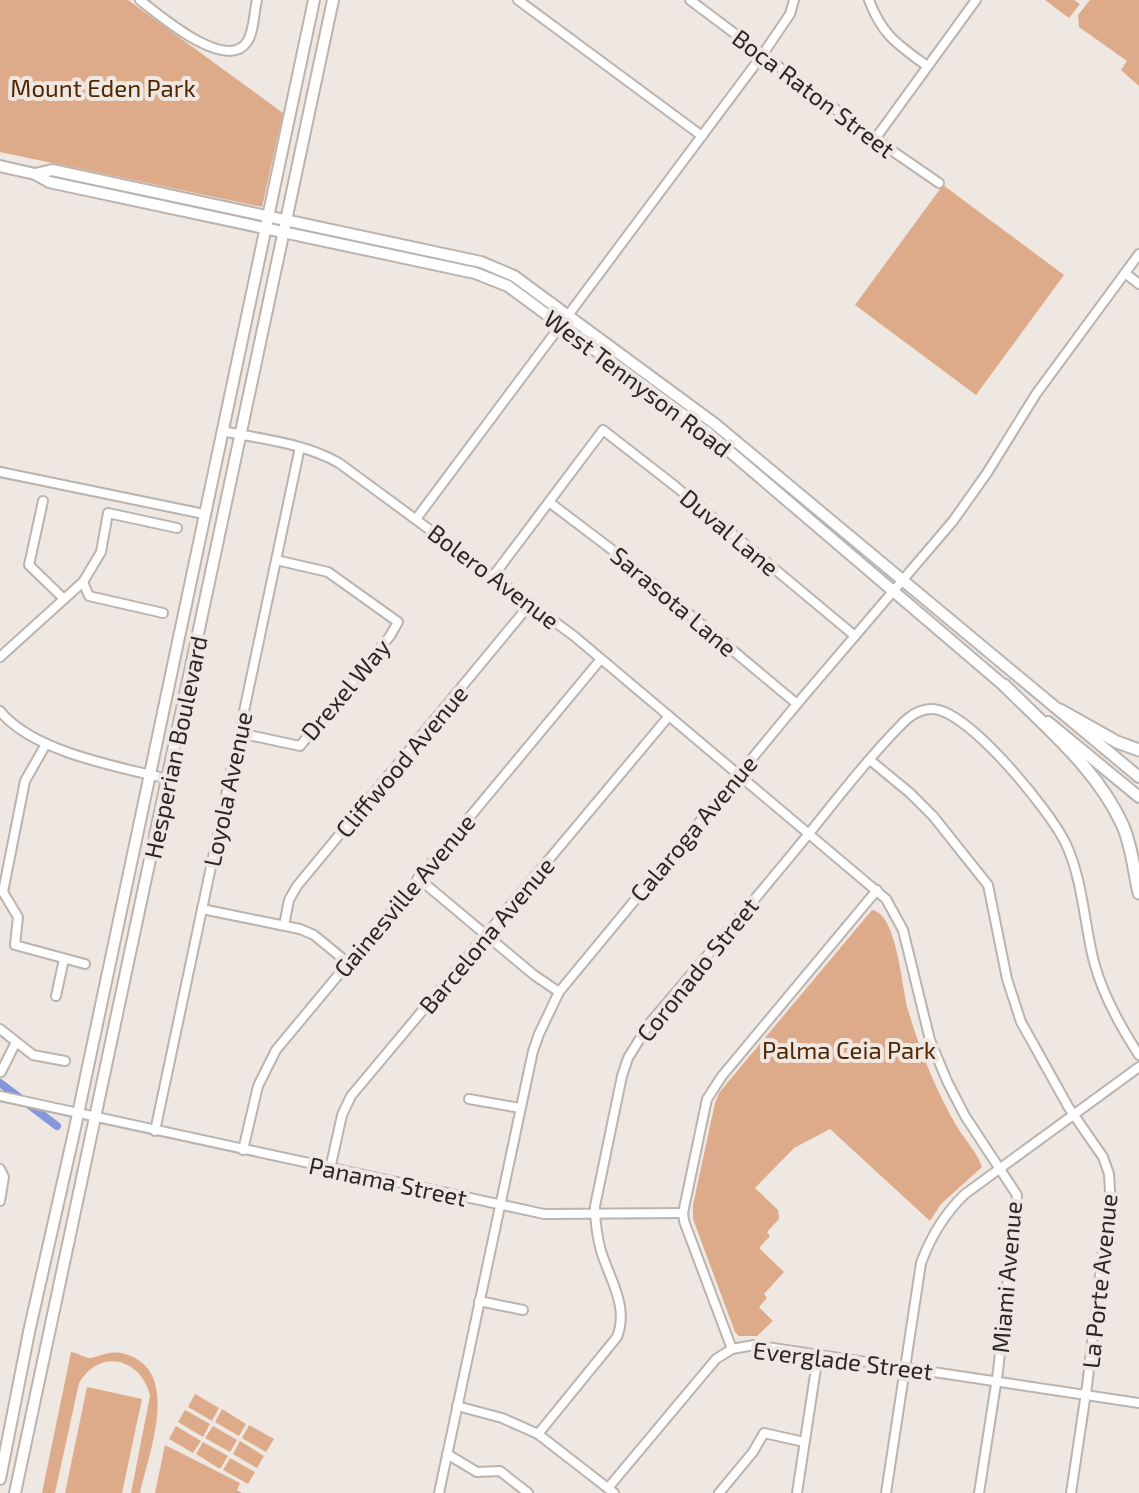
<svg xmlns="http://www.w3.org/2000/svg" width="1139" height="1493" font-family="'Exo 2',sans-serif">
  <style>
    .green { fill: #ddab89 }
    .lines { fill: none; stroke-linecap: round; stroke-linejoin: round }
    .canal { stroke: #8597da; stroke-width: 8 }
    .minor-casing { stroke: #bab3ae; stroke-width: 12 }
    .major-casing { stroke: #bab3ae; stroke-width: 14 }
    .highway-casing { stroke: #bab3ae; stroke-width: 15 }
    .minor { stroke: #fff; stroke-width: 8 }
    .major { stroke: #fff; stroke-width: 10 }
    .highway { stroke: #fff; stroke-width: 11 }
    .labels { text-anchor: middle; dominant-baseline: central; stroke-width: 8; stroke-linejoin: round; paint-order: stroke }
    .park-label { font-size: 24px; fill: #502600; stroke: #efe7e2 }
    .street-label { font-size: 24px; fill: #2a2725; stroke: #efe7e2 }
  </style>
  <rect width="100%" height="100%" fill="#efe7e2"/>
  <g class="green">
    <polygon points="0,0 128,0 283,113 262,207 0,152"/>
    <polygon points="1045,0 1074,0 1080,4 1069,18"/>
    <polygon points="1090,0 1139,0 1139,86 1121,70 1127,61 1079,27 1078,15"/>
    <polygon points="943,185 1064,275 976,395 855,305"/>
    <path d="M872 910C897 913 902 989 908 1010 920 1050 935 1089 956 1125 964 1139 977 1152 982 1167L941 1204 930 1221 830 1129 794 1148 755 1188 778 1210 779 1219 767 1232 770 1236 759 1248 784 1272 764 1294 767 1298 759 1307 773 1321 757 1336H739L735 1332 693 1219V1205L715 1103 719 1093 733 1076Z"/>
    <path d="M71 1352C78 1353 83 1357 89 1358 95 1359 109 1349 125 1354 182 1370 149 1453 140 1493H131L150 1396C142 1359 100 1347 79 1383L55 1493H42Z"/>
    <polygon points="87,1387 142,1399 122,1493 65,1493"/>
    <polygon points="195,1394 219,1408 212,1421 188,1407"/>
    <polygon points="222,1409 246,1424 239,1436 215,1422"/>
    <polygon points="185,1410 210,1424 203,1437 178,1422"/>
    <polygon points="249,1425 274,1439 266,1452 242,1438"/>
    <polygon points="176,1426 201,1441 193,1453 169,1439"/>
    <polygon points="213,1426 237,1440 230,1452 205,1438"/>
    <polygon points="240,1441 264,1456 257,1468 233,1454"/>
    <polygon points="203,1442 228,1456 220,1469 196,1454"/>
    <polygon points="165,1445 240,1483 237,1490 242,1493 155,1493"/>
    <polygon points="230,1458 255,1472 248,1484 223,1470"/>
  </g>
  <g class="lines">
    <polyline class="canal" points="0,1083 57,1126"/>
    <defs>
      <g id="minor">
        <path d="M140 0C158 14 226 73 247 42 254 32 254 12 257 0"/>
        <polyline points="518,0 702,136"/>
        <polyline points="690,0 875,139 939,183"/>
        <path d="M869 0C882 35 897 44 927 66"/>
        <polyline points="875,139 976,0"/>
        <polyline points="1125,273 1139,284"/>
        <path d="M222 431C261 439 304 443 339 463L574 636 886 899 903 930 930 1040 947 1081 965 1116 1017 1195 998 1371 979 1493"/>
        <polyline points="0,472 204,514"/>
        <polyline points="43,501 29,565 64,599"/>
        <polyline points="549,502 615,552 797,704"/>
        <polyline points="416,519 763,54 790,14 794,0"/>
        <polyline points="494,575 603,430 675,486 855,636"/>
        <polyline points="83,582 89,596 163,613"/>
        <polyline points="0,657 83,582 101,552 108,513 177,528"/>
        <path d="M0 711C33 752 119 767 168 779"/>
        <polyline points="239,733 300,746 390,636 398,622 328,572 276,560"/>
        <polyline points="870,760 910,793 933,816 988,885 1007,979 1021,1022 1069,1108 1103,1157 1109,1174 1110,1191 1087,1386 1071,1493"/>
        <polyline points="418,878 534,975 559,992"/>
        <polyline points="3,892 25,781 46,744"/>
        <polyline points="3,892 18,917 15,945 85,964"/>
        <polyline points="202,909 300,929 314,935 348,963"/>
        <polyline points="284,925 289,900 297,886 531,603"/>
        <polyline points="56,996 64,959"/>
        <polyline points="0,1029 33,1055 65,1061"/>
        <polyline points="1,1072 16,1042"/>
        <polyline points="0,1096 544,1214 683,1213"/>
        <polyline points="469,1099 520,1108"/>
        <polyline points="155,1131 300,447"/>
        <polyline points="243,1150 258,1086 276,1050 601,659"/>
        <polyline points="0,1169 4,1177 0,1201"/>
        <polyline points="330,1169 342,1115 351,1096 669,716"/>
        <polyline points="479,1301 523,1310"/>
        <polyline points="732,1349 684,1221 683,1213 707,1099 722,1076 877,890"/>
        <polyline points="457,1406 502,1418 538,1434 614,1493"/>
        <path d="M538 1434 617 1337C629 1307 610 1280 601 1251 597 1236 595 1221 595 1206L622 1076 628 1058 649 1024C701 963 752 903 802 842 834 803 865 761 900 726 908 717 919 709 932 709 968 709 1051 812 1066 844 1083 881 1084 923 1094 962 1103 996 1120 1026 1139 1055"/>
        <polyline points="447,1454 477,1472 500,1471 528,1493"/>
        <polyline points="608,1488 716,1359 732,1349 754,1345 1139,1403"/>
        <polyline points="439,1493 533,1051 539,1034 559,992 797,704 953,521 987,473 1036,394 1139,254"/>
        <polyline points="719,1493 753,1452 764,1433 804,1442"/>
        <polyline points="797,1493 818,1355"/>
        <path d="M886 1493 921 1263C931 1236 944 1214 965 1194L1139 1067"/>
      </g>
      <g id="major">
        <polyline points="0,166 35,174 49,182 475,273 508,286 708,433 1008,689"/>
        <polyline points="35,174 52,170 481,262 514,276 715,424 1139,777"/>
        <polyline points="1048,722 1139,797"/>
        <polyline points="0,1479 29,1332 75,1128 314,0"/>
        <polyline points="15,1493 333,0"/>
      </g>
      <g id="highway">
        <path d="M1004 685C1047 728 1098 770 1123 826 1132 847 1134 871 1139 893"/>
        <polyline points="1060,710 1117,742 1139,750"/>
      </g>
    </defs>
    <use href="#minor" class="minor-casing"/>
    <use href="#major" class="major-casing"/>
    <use href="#highway" class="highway-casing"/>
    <use href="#minor" class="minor"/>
    <use href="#major" class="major"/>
    <use href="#highway" class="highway"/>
  </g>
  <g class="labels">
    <g class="park-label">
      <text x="103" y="87">Mount Eden Park</text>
      <text x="849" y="1049">Palma Ceia Park</text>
    </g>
    <g class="street-label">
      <text transform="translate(814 93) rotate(37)">Boca Raton Street</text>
      <text transform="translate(638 383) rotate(37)">West Tennyson Road</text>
      <text transform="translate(730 532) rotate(40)">Duval Lane</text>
      <text transform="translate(494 576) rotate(37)">Bolero Avenue</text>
      <text transform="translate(674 601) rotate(40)">Sarasota Lane</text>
      <text transform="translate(345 689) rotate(-50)">Drexel Way</text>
      <text transform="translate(175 747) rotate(-78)">Hesperian Boulevard</text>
      <text transform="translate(401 761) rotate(-50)">Cliffwood Avenue</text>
      <text transform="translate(227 789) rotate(-78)">Loyola Avenue</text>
      <text transform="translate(693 828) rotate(-50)">Calaroga Avenue</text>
      <text transform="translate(404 895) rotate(-50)">Gainesville Avenue</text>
      <text transform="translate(486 935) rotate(-50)">Barcelona Avenue</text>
      <text transform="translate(697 969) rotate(-51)">Coronado Street</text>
      <text transform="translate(388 1181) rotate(12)">Panama Street</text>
      <text transform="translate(1006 1277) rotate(-85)">Miami Avenue</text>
      <text transform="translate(1099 1281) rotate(-84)">La Porte Avenue</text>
      <text transform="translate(843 1360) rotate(7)">Everglade Street</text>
    </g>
  </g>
</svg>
